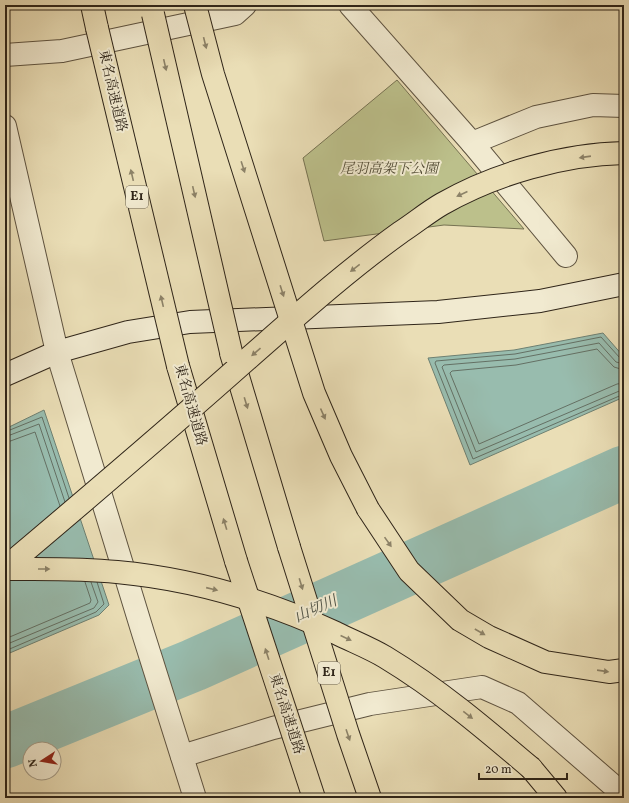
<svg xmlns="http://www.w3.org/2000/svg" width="629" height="803" font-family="Vollkorn,'Noto Serif JP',serif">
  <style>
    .green { fill: #bcc08b; stroke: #767252 }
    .water { fill: #98bcae; stroke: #6e8072 }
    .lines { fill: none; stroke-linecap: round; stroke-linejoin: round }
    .shore { stroke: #647064; stroke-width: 1 }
    .river { stroke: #98bcae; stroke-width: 53 }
    .street-casing { stroke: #5e5340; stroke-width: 24 }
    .secondary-casing { stroke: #2f2519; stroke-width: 24 }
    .highway-casing { stroke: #2f2519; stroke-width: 24 }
    .street { stroke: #f1ead0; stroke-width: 22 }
    .secondary { stroke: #f1ead0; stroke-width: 22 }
    .highway { stroke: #eadeb6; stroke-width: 22 }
    .highway-bridge-casing { stroke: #2f2519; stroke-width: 24; stroke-linecap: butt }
    .highway-bridge { stroke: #eadeb6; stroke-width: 22 }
    .oneway { fill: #8c8268 }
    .labels { text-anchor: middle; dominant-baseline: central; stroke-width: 4; stroke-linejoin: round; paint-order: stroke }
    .shield { fill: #f1ead0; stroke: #696050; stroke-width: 1 }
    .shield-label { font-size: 13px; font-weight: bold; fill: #2f2519 }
    .street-label { font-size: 14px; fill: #2f2519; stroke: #f1ead0 }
    .park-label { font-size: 14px; font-style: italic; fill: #524c36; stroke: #f1ead0 }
    .water-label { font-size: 15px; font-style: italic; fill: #4e5246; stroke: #f1ead0 }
  </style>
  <rect width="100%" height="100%" fill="#eadeb6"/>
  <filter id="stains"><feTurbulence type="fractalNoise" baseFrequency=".005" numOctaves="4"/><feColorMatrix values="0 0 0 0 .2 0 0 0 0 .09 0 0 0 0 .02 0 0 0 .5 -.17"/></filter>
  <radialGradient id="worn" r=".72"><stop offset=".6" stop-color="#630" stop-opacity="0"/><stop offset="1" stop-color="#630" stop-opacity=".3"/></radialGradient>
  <polygon class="green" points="397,80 524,229 444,225 324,241 303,158"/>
  <g class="water">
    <polygon points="603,333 624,357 624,397 470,465 428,358 514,350"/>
    <polygon points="44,410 109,605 99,615 5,655 5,429"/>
  </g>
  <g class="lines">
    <g class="shore">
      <polyline points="624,359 620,358 601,337 515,354 436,361 435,363 473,459 624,394"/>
      <polyline points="624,364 616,362 599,343 515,359 444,365 442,367 476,452 624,389"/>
      <polyline points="624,370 614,367 597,349 516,365 452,371 450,373 479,444 617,384 624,383"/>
      <polyline points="5,432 42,417 69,498"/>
      <polyline points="5,437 39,424 65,502"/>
      <polyline points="5,443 35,432 60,506"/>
      <polyline points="5,639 90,603 91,600 85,582"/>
      <polyline points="5,645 94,608 98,602 91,582"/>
      <polyline points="5,651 96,612 104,604 97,582"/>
    </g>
    <polyline class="river" points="5,742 194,665 624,472"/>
    <defs>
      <g id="street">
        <polyline points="350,5 472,143 536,117 593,105 624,106"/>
        <polyline points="5,55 62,51 235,14 245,5"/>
        <polyline points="5,126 57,352 143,633 195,798"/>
        <polyline points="472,143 566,256"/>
        <polyline points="182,756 273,728 370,704 482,687 518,703 624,795"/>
      </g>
      <polyline id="secondary" points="5,375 57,352 128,332 190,322 438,312 540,301 624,284"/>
      <g id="highway">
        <polyline points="92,5 97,28"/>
        <polyline points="231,353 289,547"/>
        <polyline points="178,366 236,561"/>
        <polyline points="368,509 409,571 460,620 489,637 545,662 609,672 624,670"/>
        <polyline points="531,768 556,798"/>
      </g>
    </defs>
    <use href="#street" class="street-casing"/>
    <use href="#secondary" class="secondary-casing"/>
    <use href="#highway" class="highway-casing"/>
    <use href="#street" class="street"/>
    <use href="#secondary" class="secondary"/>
    <use href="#highway" class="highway"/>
    <defs>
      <g id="highway-bridge">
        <polyline points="195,5 213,74 314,393 341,456 368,509"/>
        <polyline points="153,14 231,352"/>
        <polyline points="97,28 178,366"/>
        <polyline points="289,547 348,734 370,798"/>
        <polyline points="236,561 314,798"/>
        <path d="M5 568C88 498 170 428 251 356 300 313 348 270 401 232 415 223 428 212 442 204 494 174 564 154 624 153"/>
        <path d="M5 569C42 569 79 568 117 572 193 579 267 601 336 633 352 641 370 648 385 657 438 689 484 728 531 768"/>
      </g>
    </defs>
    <use href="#highway-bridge" class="highway-bridge-casing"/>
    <use href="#highway-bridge" class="highway-bridge"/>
  </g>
  <defs><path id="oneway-solid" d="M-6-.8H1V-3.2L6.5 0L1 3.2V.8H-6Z"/></defs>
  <g class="oneway">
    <use href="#oneway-solid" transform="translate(205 43) rotate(76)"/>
    <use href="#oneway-solid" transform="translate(165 65) rotate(77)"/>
    <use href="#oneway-solid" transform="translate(585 157) rotate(172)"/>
    <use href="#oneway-solid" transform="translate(243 167) rotate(72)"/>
    <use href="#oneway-solid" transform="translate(132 175) rotate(-103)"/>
    <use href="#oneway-solid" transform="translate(194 192) rotate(77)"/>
    <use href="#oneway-solid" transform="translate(462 194) rotate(155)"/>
    <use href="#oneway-solid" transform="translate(355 268) rotate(142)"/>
    <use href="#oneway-solid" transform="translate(282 291) rotate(72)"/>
    <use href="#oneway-solid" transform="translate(162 301) rotate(-103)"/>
    <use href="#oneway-solid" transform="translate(256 352) rotate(139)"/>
    <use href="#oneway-solid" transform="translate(246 403) rotate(73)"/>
    <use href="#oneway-solid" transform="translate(323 414) rotate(66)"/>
    <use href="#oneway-solid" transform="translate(225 524) rotate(-107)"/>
    <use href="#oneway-solid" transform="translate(388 542) rotate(55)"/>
    <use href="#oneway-solid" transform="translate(44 569)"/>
    <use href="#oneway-solid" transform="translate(301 584) rotate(73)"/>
    <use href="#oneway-solid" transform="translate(212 589) rotate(13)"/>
    <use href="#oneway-solid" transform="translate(480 632) rotate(30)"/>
    <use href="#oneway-solid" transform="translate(346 638) rotate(25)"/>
    <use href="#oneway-solid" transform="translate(267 654) rotate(-108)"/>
    <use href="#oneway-solid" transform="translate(603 671) rotate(8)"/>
    <use href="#oneway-solid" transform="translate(468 715) rotate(38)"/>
    <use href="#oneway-solid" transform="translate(348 735) rotate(71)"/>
  </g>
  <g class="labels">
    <g class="shield">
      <rect x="126" y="186" width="22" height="22" rx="3"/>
      <rect x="318" y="662" width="22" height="22" rx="3"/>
    </g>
    <g class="shield-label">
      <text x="137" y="197">E1</text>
      <text x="329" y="673">E1</text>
    </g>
    <g class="street-label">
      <text transform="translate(112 91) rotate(77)">東名高速道路</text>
      <text transform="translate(190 405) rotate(74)">東名高速道路</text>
      <text transform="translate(286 714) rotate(72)">東名高速道路</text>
    </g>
    <g class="park-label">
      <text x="389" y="169">尾羽高架下公園</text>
    </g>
    <g class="water-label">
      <text transform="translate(316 610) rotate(-24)">山切川</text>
    </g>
  </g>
  <rect width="629" height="803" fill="none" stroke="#eadeb6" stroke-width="20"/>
  <rect x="6" y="6" width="617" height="791" fill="none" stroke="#2f2519" stroke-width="2"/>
  <rect x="10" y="10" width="609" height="783" fill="none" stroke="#2f2519"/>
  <g transform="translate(42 761) rotate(258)"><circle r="19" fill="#f1ead0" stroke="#a39b87"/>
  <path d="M0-3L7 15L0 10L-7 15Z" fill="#8f2418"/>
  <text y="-6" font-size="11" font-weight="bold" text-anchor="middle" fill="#2f2519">N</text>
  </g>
  <path d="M479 773v6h88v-6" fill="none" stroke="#2f2519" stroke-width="2"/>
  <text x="485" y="773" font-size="12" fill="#2f2519" stroke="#f1ead0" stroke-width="3" paint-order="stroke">20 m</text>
  <rect width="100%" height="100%" filter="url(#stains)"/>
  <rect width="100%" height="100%" fill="url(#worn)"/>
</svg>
